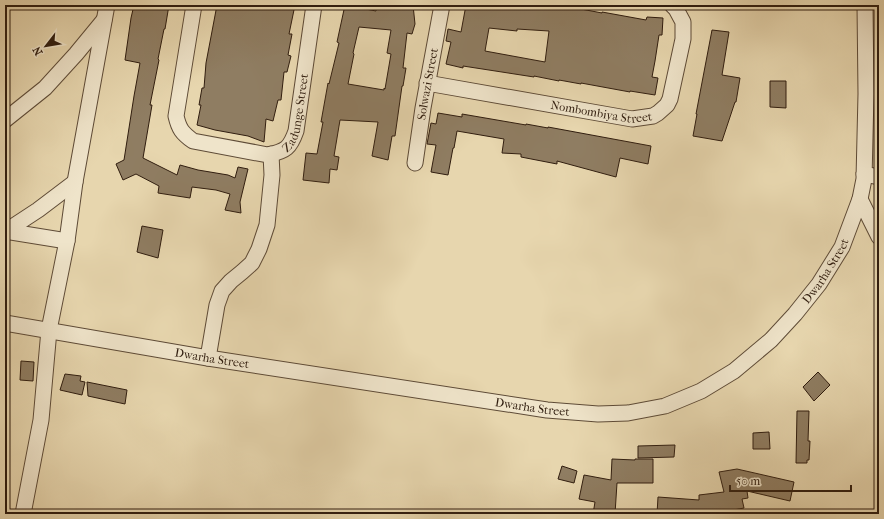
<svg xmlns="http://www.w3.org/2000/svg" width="884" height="519" font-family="'IM FELL French Canon',serif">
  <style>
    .building { fill: #8f7d62; stroke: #301d0f; fill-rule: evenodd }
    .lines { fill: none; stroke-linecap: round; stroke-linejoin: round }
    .minor-casing { stroke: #5e4b37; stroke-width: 17 }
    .minor { stroke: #efe4ca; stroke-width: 15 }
    .labels { text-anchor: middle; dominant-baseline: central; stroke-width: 3; stroke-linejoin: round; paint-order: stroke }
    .street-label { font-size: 12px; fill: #301d0f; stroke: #efe4ca }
  </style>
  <rect width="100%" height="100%" fill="#e7d6ae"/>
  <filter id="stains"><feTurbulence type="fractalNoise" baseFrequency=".005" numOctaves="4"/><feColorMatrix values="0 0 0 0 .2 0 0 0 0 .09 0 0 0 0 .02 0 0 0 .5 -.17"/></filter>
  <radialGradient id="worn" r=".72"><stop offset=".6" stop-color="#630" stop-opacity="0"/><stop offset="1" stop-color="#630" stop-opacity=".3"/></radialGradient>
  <g class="building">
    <polygon points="134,5 169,5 165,29 164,29 158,59 159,60 150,105 152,105 143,158 177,175 180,165 198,170 228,175 235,178 238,167 248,169 240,202 241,213 225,210 230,194 216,190 192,187 190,198 158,193 159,186 136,174 123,180 116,164 124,160 134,96 140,63 125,60 131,18"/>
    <polygon points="217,5 295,5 289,34 292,34 288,55 291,56 287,72 284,72 281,100 278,100 273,121 266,119 264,142 248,136 215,130 197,125 201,105 199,105 202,88 204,88 206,63"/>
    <path d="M345 5 376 11V5H413L415 24 412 34 407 33 403 68H406L403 86H402L395 136H392L388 160 372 156 378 122 340 120 334 156 339 157 337 170 330 169 329 183 303 180 306 153 317 154 323 122H321L328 83 329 84 339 43 337 42ZM359 27 391 30 387 53 391 54 385 89 384 88V90L348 84 354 54 353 53Z"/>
    <path d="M466 5H560L602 13V12L646 20 647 17 663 18 662 35H659L655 61 652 77 658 78 655 95 630 91V92L581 83V84L559 80V81L534 76V77L463 66V68L446 64 451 42 446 41 448 29 461 32ZM489 28 517 31V29L549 31 545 62 485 51Z"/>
    <polygon points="712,30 729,32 722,75 740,78 736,102 735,102 722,141 693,136 697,114 696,114"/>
    <polygon points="770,81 786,81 786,108 770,107"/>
    <polygon points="438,113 462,117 462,114 526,125 526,124 548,128 548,127 651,146 648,164 620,158 616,177 557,161 557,164 521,157 521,154 502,153 504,139 457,131 454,148 453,148 448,175 431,172 436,145 427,144 431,123 436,124"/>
    <polygon points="142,226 163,230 158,258 137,252"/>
    <polygon points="21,361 34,362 33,381 20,380"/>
    <polygon points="818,372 830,385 814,401 803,387"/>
    <polygon points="65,374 81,376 80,381 85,382 82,395 60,390"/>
    <polygon points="87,382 127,390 125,404 88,396"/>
    <polygon points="797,411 809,411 808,441 810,441 809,460 807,460 807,463 796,463"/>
    <polygon points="769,432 770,449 753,449 753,433"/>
    <polygon points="675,445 674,457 638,458 638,446"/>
    <polygon points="612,459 635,460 635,459 653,459 653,483 617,483 615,514 593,514 595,502 579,499 584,475 611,480"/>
    <polygon points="562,466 577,471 574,483 558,479"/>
    <polygon points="737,469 794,482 790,501 747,491 748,498 742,499 744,508 723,512 707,514 657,514 658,497 699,500 699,495 724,492 719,472"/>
  </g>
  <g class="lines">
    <defs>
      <g id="minor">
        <path id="s1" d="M194 5 176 116C179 129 182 133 193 141L268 155C286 151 290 148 296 131L314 5"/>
        <path id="s2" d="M427 83 632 119 653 116 658 113 667 105 670 99 683 39V22L676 9 672 5"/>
        <polyline points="5,120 45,88 76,54 104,20"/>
        <path id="s3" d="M415 163 423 108 442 5"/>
        <polyline points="864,174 879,177"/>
        <polyline points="860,199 879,237"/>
        <polyline points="5,231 67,241"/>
        <polyline points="6,231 38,210 75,182"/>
        <path id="s4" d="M5 323 208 358 547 410 598 414 628 413 665 406 701 391 734 371 771 340 795 314 819 284 842 247 860 199 864 179 866 94 865 5"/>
        <polyline points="208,358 217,305 222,291 231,281 242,272 252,263 259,249 267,225 272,175 271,154"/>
        <polyline points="23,514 41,420 49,330 67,241 75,182 107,5"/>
      </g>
    </defs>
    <use href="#minor" class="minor-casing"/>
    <use href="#minor" class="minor"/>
  </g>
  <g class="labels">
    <g class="street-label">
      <text stroke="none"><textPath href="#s3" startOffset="80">Solwazi Street</textPath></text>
      <text stroke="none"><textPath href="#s2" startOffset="177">Nombombiya Street</textPath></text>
      <text stroke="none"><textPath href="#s1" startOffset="277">Zadunge Street</textPath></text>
      <text stroke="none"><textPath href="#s4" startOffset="882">Dwarha Street</textPath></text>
      <text stroke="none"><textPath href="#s4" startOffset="210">Dwarha Street</textPath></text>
      <text stroke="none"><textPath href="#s4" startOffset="534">Dwarha Street</textPath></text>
    </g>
  </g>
  <rect width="884" height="519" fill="none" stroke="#e7d6ae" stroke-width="20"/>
  <rect x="6" y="6" width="872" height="507" fill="none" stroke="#301d0f" stroke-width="2"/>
  <rect x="10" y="10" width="864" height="499" fill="none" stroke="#301d0f"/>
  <g transform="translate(46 46) rotate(239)" stroke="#efe4ca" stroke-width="3" paint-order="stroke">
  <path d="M0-3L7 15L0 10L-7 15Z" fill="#301d0f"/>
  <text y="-6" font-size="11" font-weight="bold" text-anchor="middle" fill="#301d0f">N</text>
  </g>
  <path d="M730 485v6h121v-6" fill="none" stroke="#301d0f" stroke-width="2"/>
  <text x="736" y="485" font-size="12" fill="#301d0f" stroke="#efe4ca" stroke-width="3" paint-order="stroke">50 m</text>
  <rect width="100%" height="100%" filter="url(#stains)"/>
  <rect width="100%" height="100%" fill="url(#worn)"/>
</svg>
